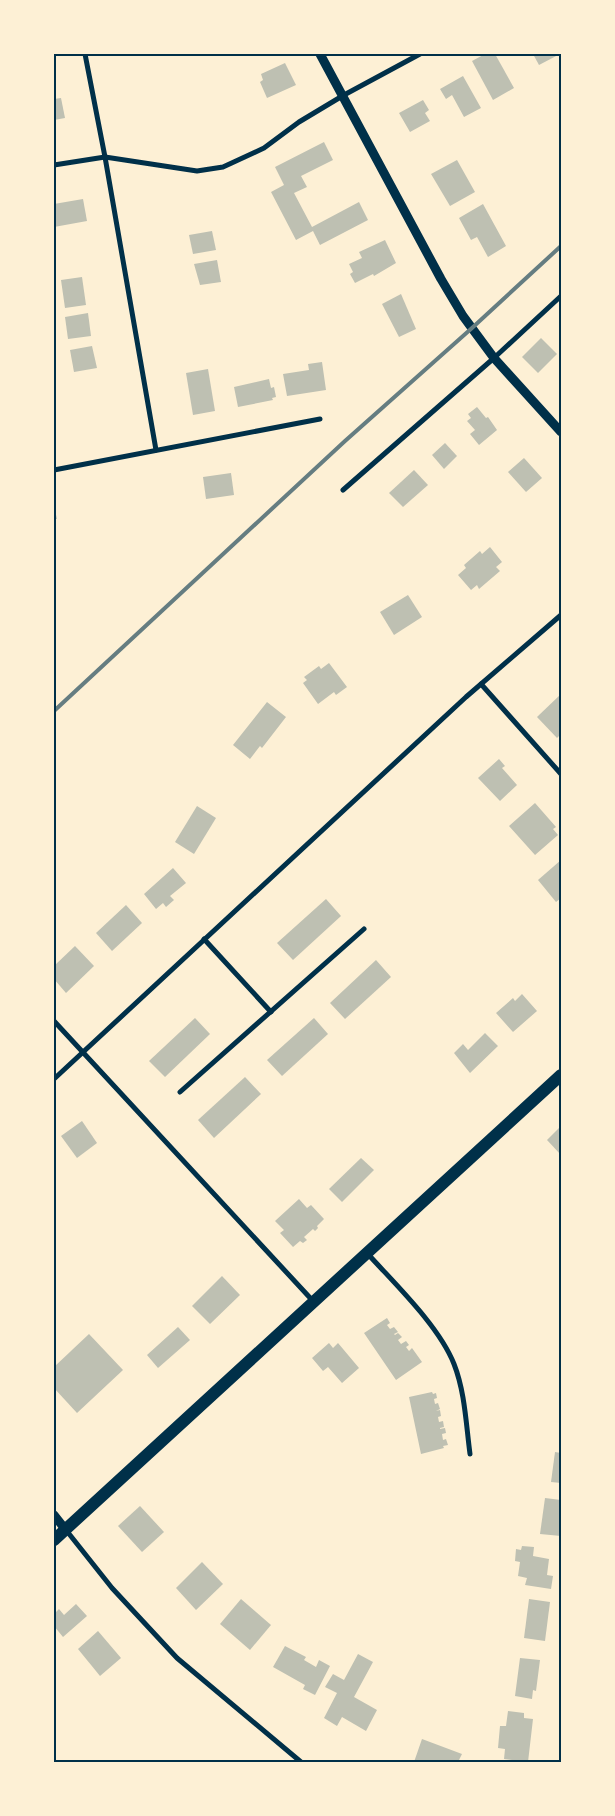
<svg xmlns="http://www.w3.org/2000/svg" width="615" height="1816" font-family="'Work Sans',sans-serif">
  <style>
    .building { fill: #bec0b2 }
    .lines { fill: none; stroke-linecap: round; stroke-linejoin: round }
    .minor { stroke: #003049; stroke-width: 5 }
    .tertiary { stroke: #003049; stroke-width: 9 }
    .primary { stroke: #003049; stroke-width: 12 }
    .rail { stroke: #657d81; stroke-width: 4 }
    .neatline { fill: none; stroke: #003049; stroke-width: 2 }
  </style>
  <rect width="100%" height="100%" fill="#fdf0d5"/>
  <g class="building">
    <polygon points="485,54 495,54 514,88 493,100 472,61"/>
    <polygon points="533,54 560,54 539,65"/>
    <polygon points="285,63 296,85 267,98 260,82 263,80 261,74"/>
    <polygon points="463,76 481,108 464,117 452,95 446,99 440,89"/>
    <polygon points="61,98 65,118 54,120 54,99"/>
    <polygon points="423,100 429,110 425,113 430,121 410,132 399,113"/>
    <polygon points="324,142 333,160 301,176 307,187 294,193 312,227 359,202 368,220 320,245 313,231 296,240 271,192 284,185 275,167"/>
    <polygon points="457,160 475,192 450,206 431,174"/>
    <polygon points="83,199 87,221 54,227 54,204"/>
    <polygon points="483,204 506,246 488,257 477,237 471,240 459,218"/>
    <polygon points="212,231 216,250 193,254 189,235"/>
    <polygon points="385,240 396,263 374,276 373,274 355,283 350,274 353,272 349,264 362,258 359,252"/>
    <polygon points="217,260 221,282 200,285 194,264"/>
    <polygon points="82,277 86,305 65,308 61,280"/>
    <polygon points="401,294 416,329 399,337 382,304"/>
    <polygon points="88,313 91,336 68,339 65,317"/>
    <polygon points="541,338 557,354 538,373 522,357"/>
    <polygon points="92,346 97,368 74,372 70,350"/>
    <polygon points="322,362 326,390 287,396 283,374 309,370 308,364"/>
    <polygon points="208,369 215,411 193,415 186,373"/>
    <polygon points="269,379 271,388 274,387 276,397 272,398 273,400 238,407 234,387"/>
    <polygon points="477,407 486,418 488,417 497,430 479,445 470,434 475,430 467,421 471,418 468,414"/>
    <polygon points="445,443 457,456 444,469 432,455"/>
    <polygon points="524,458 542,478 526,492 508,472"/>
    <polygon points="414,470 428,485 403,507 389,493"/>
    <polygon points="231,473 234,495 206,499 203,477"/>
    <polygon points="54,506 57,519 54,519"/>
    <polygon points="490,547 502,562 496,567 500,571 479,589 477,585 471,590 458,575 466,568 464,565 480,551 482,554"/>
    <polygon points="408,595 422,617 394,635 380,612"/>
    <polygon points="329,663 347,687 336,695 334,692 318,704 303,683 307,680 304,677 319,666 321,669"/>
    <polygon points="561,694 561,734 557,738 537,717"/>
    <polygon points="267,702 286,717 262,748 260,746 250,759 233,745"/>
    <polygon points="499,759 505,766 502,768 517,785 500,801 478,778"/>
    <polygon points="535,803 556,827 553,829 558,835 535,855 509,826"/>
    <polygon points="197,806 216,818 194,854 175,842"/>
    <polygon points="561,860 561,898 556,902 538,880"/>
    <polygon points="173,868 186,883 170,896 174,900 166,907 163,903 156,909 144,894"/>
    <polygon points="326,899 341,916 293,960 277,943"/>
    <polygon points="126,905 142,923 112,951 96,933"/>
    <polygon points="75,946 94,966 66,993 54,979 54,966"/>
    <polygon points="376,960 391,977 345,1019 330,1003"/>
    <polygon points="522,994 537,1011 513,1032 496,1013 513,998 515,1001"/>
    <polygon points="195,1018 210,1034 165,1077 149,1061"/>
    <polygon points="314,1018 328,1034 282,1076 267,1060"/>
    <polygon points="485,1033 498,1046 470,1073 454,1053 463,1044 468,1050"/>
    <polygon points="245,1077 261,1094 214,1138 198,1120"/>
    <polygon points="82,1121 97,1143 77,1158 61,1136"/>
    <polygon points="561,1126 561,1155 547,1140"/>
    <polygon points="361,1158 374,1170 342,1202 329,1189"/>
    <polygon points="299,1199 307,1208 311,1205 324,1219 317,1226 318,1228 315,1231 313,1229 304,1237 307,1240 303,1243 300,1241 293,1247 280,1233 284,1230 275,1221"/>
    <polygon points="222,1276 240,1295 210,1324 192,1306"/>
    <polygon points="387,1318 390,1323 387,1325 390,1329 394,1327 398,1332 394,1334 395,1335 398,1333 402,1337 398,1340 401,1344 406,1341 409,1345 406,1347 409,1351 412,1348 422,1362 396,1380 364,1333"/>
    <polygon points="178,1327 190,1340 158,1368 147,1355"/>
    <polygon points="89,1334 123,1370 77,1413 54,1388 54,1367"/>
    <polygon points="329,1343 333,1348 338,1343 359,1368 342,1383 328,1367 323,1371 312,1358"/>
    <polygon points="432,1392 433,1394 436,1393 437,1398 434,1399 435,1404 438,1403 440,1409 436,1411 440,1410 441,1416 438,1417 439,1422 443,1421 444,1427 440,1428 440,1429 445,1428 446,1433 442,1434 443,1440 446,1439 448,1445 443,1446 444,1448 421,1454 409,1397"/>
    <polygon points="555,1452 561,1453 561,1483 551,1482"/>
    <polygon points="545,1498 561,1500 561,1536 540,1534"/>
    <polygon points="140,1506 164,1532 142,1552 118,1526"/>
    <polygon points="522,1546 534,1547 533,1556 549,1559 547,1575 553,1576 551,1589 525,1585 527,1578 518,1576 520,1562 515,1561 516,1549 521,1550"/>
    <polygon points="202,1562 223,1584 196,1610 176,1588"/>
    <polygon points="241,1599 271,1625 250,1650 220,1624"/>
    <polygon points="529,1599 550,1602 545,1641 524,1638"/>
    <polygon points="76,1604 87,1616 63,1637 54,1626 54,1614 59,1609 64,1615"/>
    <polygon points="98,1631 121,1658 100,1676 78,1649"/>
    <polygon points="285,1646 306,1657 304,1660 316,1667 319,1660 330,1666 315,1695 303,1689 305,1685 273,1667"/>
    <polygon points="358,1654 373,1662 354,1697 377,1710 366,1731 342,1717 337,1726 324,1718 337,1693 325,1687 333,1674 344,1680"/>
    <polygon points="520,1658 540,1660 536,1691 533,1690 532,1699 515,1696"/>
    <polygon points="508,1711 524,1713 524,1718 533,1719 528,1762 504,1759 505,1749 498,1748 500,1726 506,1726"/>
    <polygon points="422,1739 462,1754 458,1762 414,1762"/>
  </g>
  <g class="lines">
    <g class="minor">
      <polyline points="85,54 105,157 156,450"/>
      <polyline points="54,165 105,157 197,171 223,167 264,148 299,122 344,95 420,54"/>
      <polyline points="54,470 320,419"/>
      <polyline points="343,490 494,358 561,296"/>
      <polyline points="481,684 561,774"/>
      <polyline points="204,939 271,1012"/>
      <polyline points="54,1021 313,1301"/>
      <polyline points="54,1079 466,697 561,615"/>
      <polyline points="180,1092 364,929"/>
      <path d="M367 1253C395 1284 439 1326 454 1364 465 1392 466 1424 470 1454"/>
      <polyline points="66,1530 112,1588 177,1658 301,1762"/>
    </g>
    <g class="tertiary">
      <polyline points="320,54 441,279 463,316 494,358 561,432"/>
      <polyline points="54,1515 65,1529"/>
    </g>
    <polyline class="primary" points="54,1540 561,1075"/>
    <polyline class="rail" points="54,711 345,441 472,328 561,246"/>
  </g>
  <rect width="615" height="1816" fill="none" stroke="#fdf0d5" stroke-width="110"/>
  <rect x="55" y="55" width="505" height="1706" class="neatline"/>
</svg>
